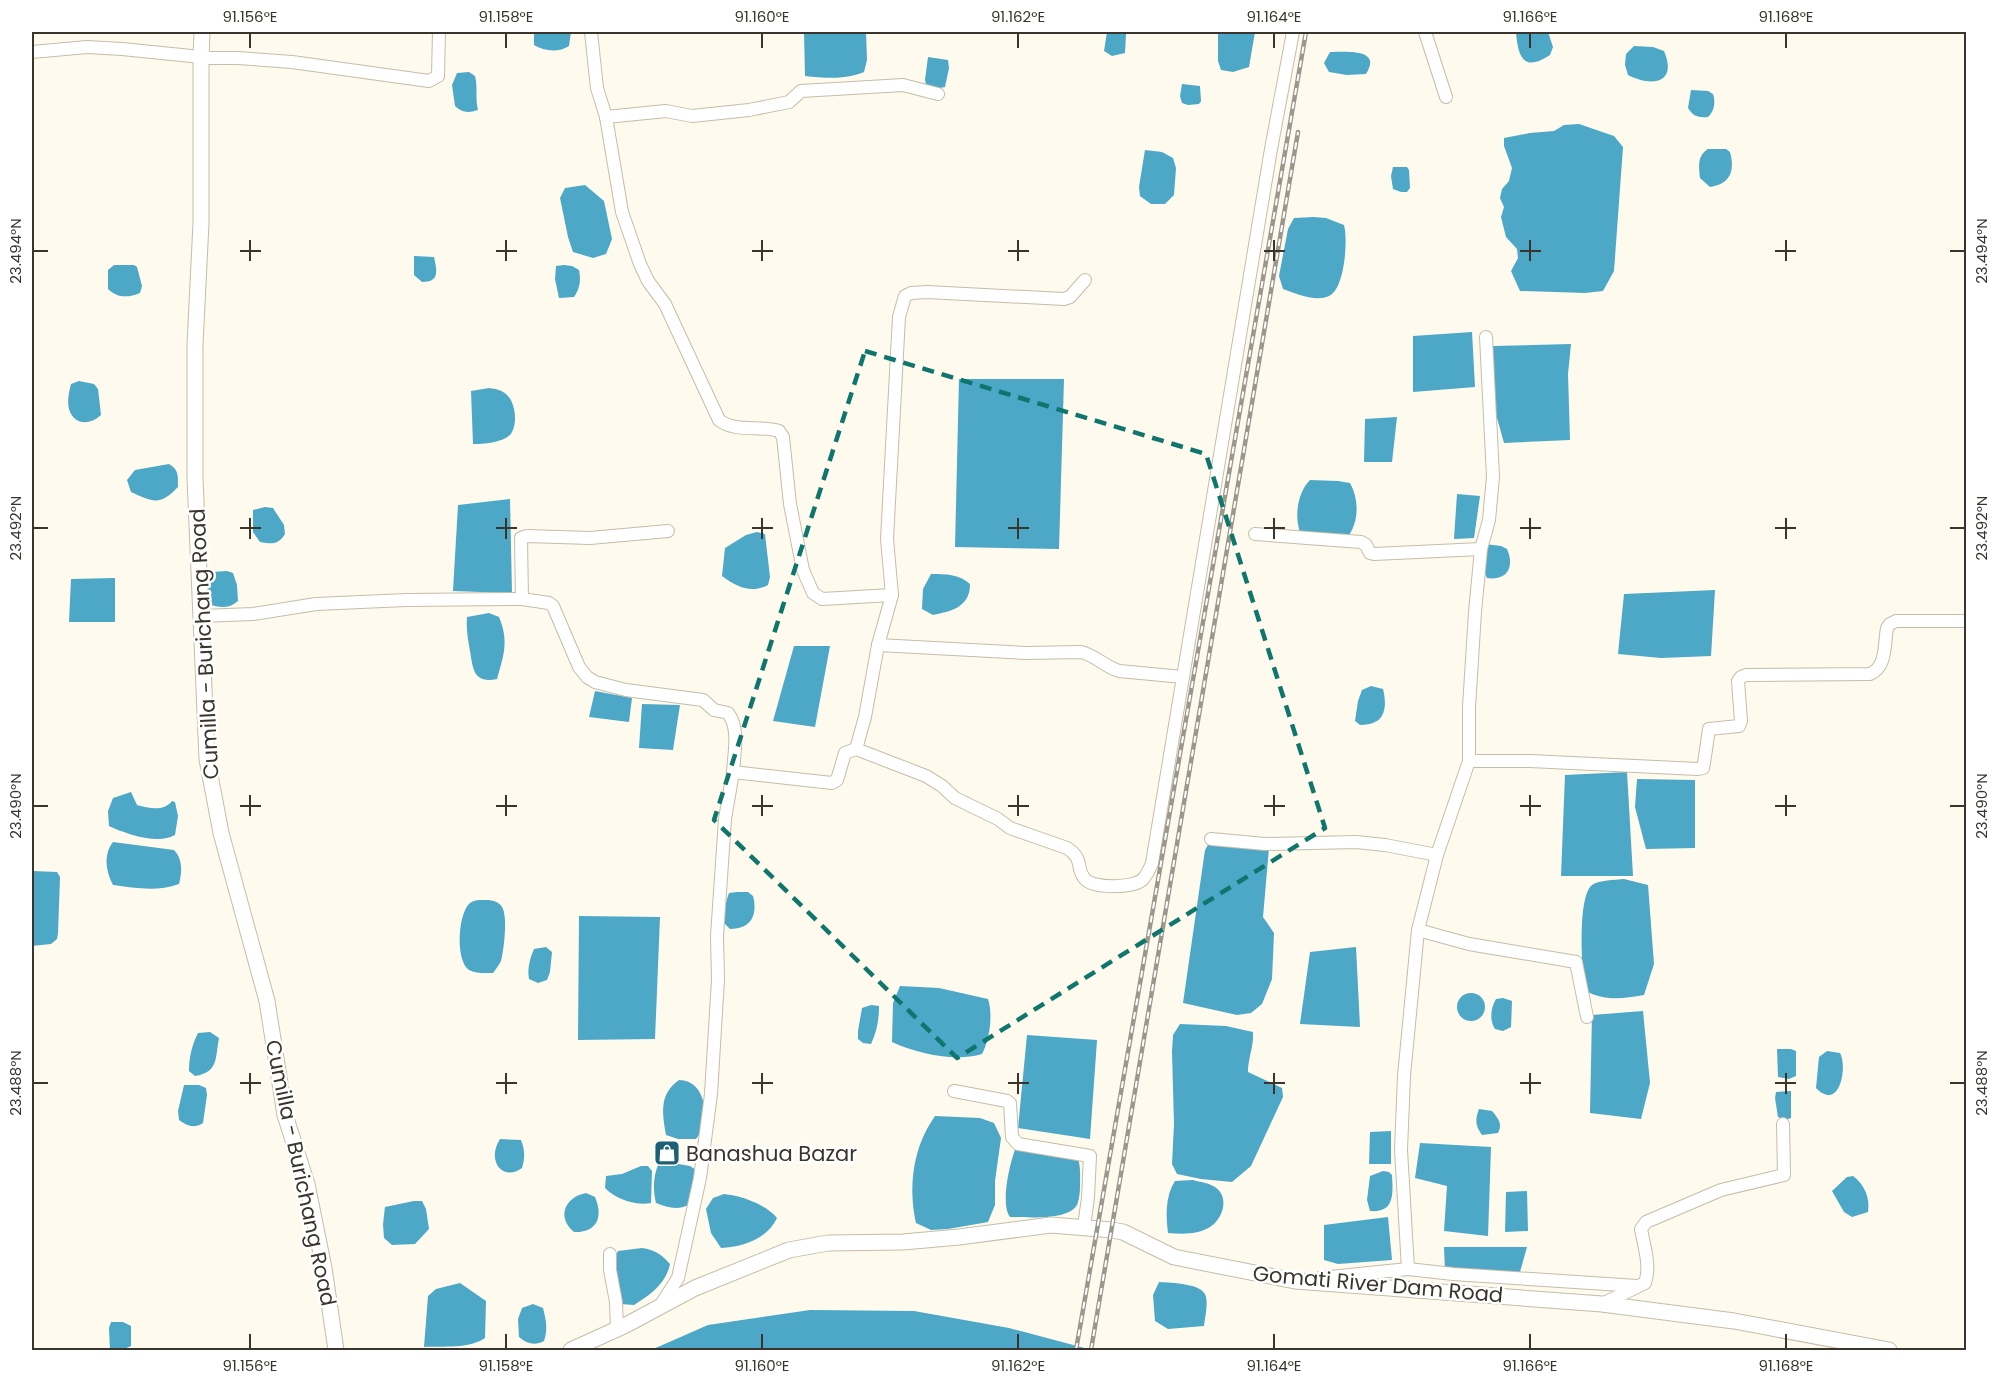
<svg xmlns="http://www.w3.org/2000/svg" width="1998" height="1382" font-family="Poppins,sans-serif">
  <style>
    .water { fill: #4ca8c6 }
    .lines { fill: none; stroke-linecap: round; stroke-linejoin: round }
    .minor-casing { stroke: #c5bda9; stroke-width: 14 }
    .major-casing { stroke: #c5bda9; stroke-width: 17 }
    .minor { stroke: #fff; stroke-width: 12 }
    .major { stroke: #fff; stroke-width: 15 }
    .rail-casing { stroke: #9b978d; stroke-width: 4.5 }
    .rail { stroke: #fff; stroke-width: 2; stroke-dasharray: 7; stroke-linecap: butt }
    .marked { fill: none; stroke: #0f766e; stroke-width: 4.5; stroke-dasharray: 12 8; stroke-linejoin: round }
    .ticks { fill: none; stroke: #39352d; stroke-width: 2 }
    .labels { text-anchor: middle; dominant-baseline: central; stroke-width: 5; stroke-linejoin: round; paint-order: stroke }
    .street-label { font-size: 21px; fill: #39352d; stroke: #fff }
    .poi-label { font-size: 21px; fill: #39352d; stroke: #fff; text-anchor: start }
    .neatline { fill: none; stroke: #39352d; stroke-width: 2 }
    .ticks-label { font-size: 15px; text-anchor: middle; fill: #39352d }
  </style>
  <rect width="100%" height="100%" fill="#fefaed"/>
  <g class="water">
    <path d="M534 32H571L569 46C558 53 544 51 534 45Z"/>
    <path d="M804 32H866L867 60 864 72C845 80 825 78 805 76Z"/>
    <polygon points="1107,32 1124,32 1126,34 1125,53 1112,56 1104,51"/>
    <polygon points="1218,32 1255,32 1249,67 1233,72 1221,70 1218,61"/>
    <path d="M1516 32H1548L1553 47 1550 55C1524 72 1518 58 1516 32Z"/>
    <path d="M1634 46 1653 47 1664 51C1678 84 1651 87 1628 75L1625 65 1626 54Z"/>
    <path d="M1330 52C1345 52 1383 48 1366 74L1347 75 1329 72 1324 63Z"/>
    <polygon points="928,57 948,60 949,68 945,87 935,89 927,88 925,80"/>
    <path d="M457 73 469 72 475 76C478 87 475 98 478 110 468 113 463 113 455 106L452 85Z"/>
    <polygon points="1182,84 1200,86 1201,101 1199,104 1188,105 1182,103 1180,96"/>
    <path d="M1691 90 1708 91 1713 94C1716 103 1714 111 1708 117 1698 118 1693 116 1688 108Z"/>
    <polygon points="1579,124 1614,136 1623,147 1614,271 1603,291 1585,293 1520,291 1511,271 1518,258 1517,249 1506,237 1501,217 1504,207 1500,198 1502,189 1509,181 1512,168 1504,146 1504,138 1530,133 1554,131 1564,125"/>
    <path d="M1708 149H1726L1730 152C1735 170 1731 184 1710 187L1700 178C1699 166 1697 156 1708 149Z"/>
    <polygon points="1145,150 1162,152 1173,158 1176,168 1174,195 1165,204 1151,204 1140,196 1139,187"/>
    <polygon points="1393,167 1407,167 1409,170 1410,188 1407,192 1401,192 1393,189 1391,176"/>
    <polygon points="585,185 604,201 612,239 606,254 593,258 573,252 568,237 560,198 565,188"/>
    <path d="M1313 217 1326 218 1344 225C1348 239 1345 289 1329 296 1315 302 1297 294 1283 289L1279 276 1288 229 1294 218Z"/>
    <path d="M414 256 434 257C437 271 440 282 422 282L414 275Z"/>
    <path d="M114 265H134L137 267 142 286 140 293C128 298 117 298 108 289V270Z"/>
    <path d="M564 265 572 266 579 270C581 280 580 288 574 297L559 298 555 279 556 266Z"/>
    <polygon points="1472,332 1475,387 1413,392 1413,336"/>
    <polygon points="1571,344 1568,374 1570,440 1504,443 1489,389 1493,346"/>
    <polygon points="959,379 1064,379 1059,549 955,547"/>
    <path d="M79 381 94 384 98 389 101 415C89 426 74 425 69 409 67 401 69 392 71 384Z"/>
    <path d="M489 388C496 389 502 390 507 395 516 403 518 426 510 435 501 443 484 444 473 444L471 391Z"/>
    <polygon points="1397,417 1392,462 1364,462 1365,419"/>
    <path d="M169 464C179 470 178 476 178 487 160 506 153 502 131 492L127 480 135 470Z"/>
    <path d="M1310 480 1338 481 1350 483C1359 499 1359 520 1349 535L1300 532C1294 515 1298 492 1310 480Z"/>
    <polygon points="1457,494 1480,496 1474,538 1454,539"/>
    <polygon points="510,499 512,593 453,591 458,505"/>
    <path d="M265 507 273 508 284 525 285 534C278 545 273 544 260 542L253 532V510Z"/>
    <path d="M757 532 765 534 770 577 768 585C751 594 737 587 722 576L725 548 746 535Z"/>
    <path d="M1485 544 1501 546 1507 549C1515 567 1507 581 1487 578L1483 569Z"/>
    <path d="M227 571 233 573 237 585 238 601C229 609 219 608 209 604L208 586 211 572Z"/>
    <path d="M931 574C945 574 959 574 970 584 970 607 952 611 933 615L922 609 923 589Z"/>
    <polygon points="115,578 115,622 69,622 71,579"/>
    <polygon points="1715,590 1711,656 1661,658 1618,654 1624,594"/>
    <path d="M489 613 499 617C509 641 504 655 497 679 473 684 473 668 470 651 468 639 466 629 467 617Z"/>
    <polygon points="794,646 830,646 815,727 773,721"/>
    <path d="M1371 686 1383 689C1388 710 1384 725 1360 725L1355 721 1358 701 1362 690Z"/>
    <polygon points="595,691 632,698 629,722 589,717"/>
    <polygon points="642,704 680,705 673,750 639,748"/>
    <polygon points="1627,772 1633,876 1561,876 1565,775"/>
    <polygon points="1637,779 1695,780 1695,848 1646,849 1635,807"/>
    <path d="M131 792 137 805C149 808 163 812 172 801L175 802 178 816 175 835C158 845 126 834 109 826L108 811 113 798Z"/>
    <path d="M113 842 174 850C183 859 182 873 179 884 157 892 135 888 113 885 106 871 103 855 113 842Z"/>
    <polygon points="1217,843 1269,848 1263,917 1274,933 1272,979 1262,1004 1251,1013 1237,1015 1183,1003 1205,850 1208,845"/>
    <polygon points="32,871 57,872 60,877 58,933 57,939 51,944 32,946"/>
    <path d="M1624 879 1648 885 1654 964 1644 995C1621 999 1607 1001 1585 991 1582 971 1577 897 1592 885 1599 880 1615 880 1624 879Z"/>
    <path d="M737 892H748L753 896C758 915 751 929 730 929L724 923 725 905 729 893Z"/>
    <path d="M489 900C494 901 499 902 502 907 508 916 504 950 501 961 499 965 496 969 493 973 486 973 476 974 469 970 455 960 458 913 470 903 475 899 483 900 489 900Z"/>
    <polygon points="579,916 660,917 655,1039 578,1040"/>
    <path d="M546 947 552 952 550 972 547 980 538 983 529 979C527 969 530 958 534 949Z"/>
    <polygon points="1356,947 1360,1027 1300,1024 1310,952"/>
    <path d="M900 986 939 988 988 999C993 1014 990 1039 982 1054 955 1062 918 1054 892 1042L893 1003Z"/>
    <circle cx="1471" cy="1007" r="14"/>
    <path d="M1503 998 1512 1001 1511 1027 1503 1031 1495 1029C1489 1020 1491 1007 1496 999Z"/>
    <path d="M871 1005 879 1006C879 1020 877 1031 871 1044L863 1043 858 1039V1031L862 1008Z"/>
    <polygon points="1643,1011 1650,1083 1641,1119 1590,1113 1592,1015"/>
    <path d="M1180 1024 1226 1026 1253 1032C1254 1046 1248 1058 1248 1072L1282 1088 1283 1097 1251 1166 1232 1182 1201 1179 1177 1174 1172 1164 1174 1124 1172 1052 1173 1035Z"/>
    <path d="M210 1032 219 1038C215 1058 219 1072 195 1076L189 1071C189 1057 192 1045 198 1033Z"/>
    <polygon points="1027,1035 1097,1040 1090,1139 1018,1128"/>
    <polygon points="1777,1049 1791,1049 1796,1051 1796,1076 1789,1079 1778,1077"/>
    <path d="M1827 1051 1840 1053C1848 1068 1839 1112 1816 1088L1819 1057Z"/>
    <path d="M679 1080C707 1080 711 1122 696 1139H678L666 1135C662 1113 659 1094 679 1080Z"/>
    <path d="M184 1085H199L206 1088 207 1095 203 1123C194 1129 187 1126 179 1120L178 1111Z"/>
    <polygon points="1791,1091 1791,1118 1785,1120 1778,1117 1775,1098 1776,1092"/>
    <path d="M1479 1109 1492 1111C1498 1118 1503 1124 1498 1133L1482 1135C1475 1125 1475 1120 1479 1109Z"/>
    <path d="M935 1116 980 1118 994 1123 1001 1138 995 1181V1205L988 1222 948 1229 931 1230 916 1223C908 1186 913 1147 935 1116Z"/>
    <polygon points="1391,1131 1391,1164 1369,1164 1370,1132"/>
    <path d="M500 1139 521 1140C525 1150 525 1158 522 1168 503 1182 486 1161 500 1139Z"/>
    <polygon points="1420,1143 1491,1147 1488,1236 1444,1231 1447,1186 1415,1178"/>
    <path d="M1016 1147 1078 1159C1081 1168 1080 1178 1080 1187 1080 1192 1079 1200 1077 1205 1068 1221 1026 1217 1010 1217 1000 1204 1010 1162 1016 1147Z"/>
    <path d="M678 1164 690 1166 696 1170 692 1203C679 1211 669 1208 656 1203 653 1190 653 1178 658 1165Z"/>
    <path d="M641 1166H648L652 1171 651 1203C636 1206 615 1199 605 1188L606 1176 622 1174Z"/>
    <path d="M1383 1171 1389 1172 1392 1175C1393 1194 1395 1213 1370 1211L1367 1200 1370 1176Z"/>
    <path d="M1853 1176C1865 1185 1870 1198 1868 1212L1852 1217 1844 1212 1832 1191 1847 1177Z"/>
    <path d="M1193 1180C1200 1182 1209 1183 1215 1187 1230 1197 1223 1219 1210 1227 1197 1235 1182 1234 1168 1233 1166 1215 1165 1197 1175 1181Z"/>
    <polygon points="1527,1191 1528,1231 1505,1232 1506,1192"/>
    <path d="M586 1193 595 1197C604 1218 596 1233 574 1232 556 1217 565 1197 586 1193Z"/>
    <path d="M724 1194C742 1196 765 1204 777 1218 767 1239 743 1247 721 1248L711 1233 706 1209 713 1198Z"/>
    <polygon points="414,1201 422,1201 426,1209 429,1229 415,1244 392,1245 384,1238 383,1224 385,1207"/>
    <polygon points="1388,1217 1392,1260 1338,1264 1324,1260 1324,1225"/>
    <polygon points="1444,1247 1527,1247 1520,1272 1445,1271"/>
    <path d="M642 1248C655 1250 661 1254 670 1264 666 1284 650 1295 634 1305L620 1304C615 1284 609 1270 618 1251Z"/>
    <path d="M1159 1282C1171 1283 1204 1283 1206 1297 1208 1306 1205 1317 1204 1326L1168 1329 1155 1321 1153 1295Z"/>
    <path d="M460 1283 486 1301 485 1338C469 1349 444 1346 424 1347L428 1296 436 1289Z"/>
    <path d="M533 1304 543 1308C546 1320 548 1329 544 1341 535 1346 527 1344 519 1337L518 1319 522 1308Z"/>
    <polygon points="810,1310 914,1311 1009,1328 1092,1350 651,1350 708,1325"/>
    <polygon points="111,1322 123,1322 131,1326 131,1346 122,1350 110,1350 109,1328"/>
  </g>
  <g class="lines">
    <defs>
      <g id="minor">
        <path d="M591 32 597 88 606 117 622 212 640 264 648 281 665 304 719 420C736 433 759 425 779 431L783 437 790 504 803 570 813 593 822 599 892 595"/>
        <polyline points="1425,32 1446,97"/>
        <polyline points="32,52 87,47 122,49 211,58 238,58 292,62 429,81 438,76 439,32"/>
        <polyline points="606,117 666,111 692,116 749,110 789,102 801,91 903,85 938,94"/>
        <polyline points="1255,534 1361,542 1366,545 1370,553 1374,554 1481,549"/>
        <polyline points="522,599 521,538 527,536 590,538 668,531"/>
        <path d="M201 616 253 614 316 604 406 600 522 599 549 603 553 606 579 667 587 677 595 682 626 690 703 700 714 710 728 713C740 729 734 753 733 772"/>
        <path d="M878 645 1026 653 1081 652C1095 655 1105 667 1119 671L1183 677"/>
        <polyline points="856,749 865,717 878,645 892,595 887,539 899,317 905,296 911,293 927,292 1064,299 1070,297 1085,280"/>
        <polyline points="1469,761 1469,707 1475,612 1481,549 1489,520 1493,477 1486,337"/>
        <path d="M1211 839 1265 844 1356 842 1385 845 1437 855 1469 761H1530L1698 769 1703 768 1704 763 1709 729 1739 726 1741 721 1738 681 1741 677 1746 675 1870 674C1887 667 1884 644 1887 628L1890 624 1896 621H1966"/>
        <polyline points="1418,930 1469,944 1576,962 1587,1017"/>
        <polyline points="954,1091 1007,1101 1010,1103 1012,1137 1018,1144 1090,1156 1088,1198 1084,1226"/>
        <polyline points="610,1254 610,1270 616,1302 617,1329"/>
        <polyline points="1408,1269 1453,1274 1637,1286"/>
        <polyline points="1320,1278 1408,1269 1401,1150 1404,1076 1418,930 1437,855"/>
        <path d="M1602 1304 1645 1283C1651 1266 1644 1246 1641 1229L1646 1222 1721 1190 1784 1175 1783 1124"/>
        <path d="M660 1306 678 1278 700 1178 711 1094 718 980 717 936 725 819 733 772 832 783 837 780 845 753 856 749 926 776 942 786 955 798 998 819 1010 828 1067 848C1085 860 1075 868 1085 879 1093 889 1135 888 1143 879 1147 875 1150 868 1152 863L1271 149 1293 32"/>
      </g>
      <g id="major">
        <polyline points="202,32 201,57 201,223 195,345 195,478 207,759 221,833 267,1001 285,1115 307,1184 324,1268 336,1350"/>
        <polyline points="571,1350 626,1325 695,1288 789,1250 828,1243 903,1242 959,1237 1051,1225 1112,1230 1123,1232 1174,1257 1295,1281 1602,1304 1734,1321 1889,1350"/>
      </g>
    </defs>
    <use href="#minor" class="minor-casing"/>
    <use href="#major" class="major-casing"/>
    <use href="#minor" class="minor"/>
    <use href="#major" class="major"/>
    <defs>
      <g id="rail">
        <polyline points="1076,1350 1306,32"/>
        <polyline points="1091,1350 1298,132"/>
      </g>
    </defs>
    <use href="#rail" class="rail-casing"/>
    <use href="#rail" class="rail"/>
  </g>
  <path class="marked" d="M865 351 1206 454 1325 828 957 1058 714 820Z"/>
  <path class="ticks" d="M250 33V48M506 33V48M762 33V48M1018 33V48M1274 33V48M1530 33V48M1786 33V48M250 240V261M506 240V261M762 240V261M1018 240V261M1274 240V261M1530 240V261M1786 240V261M33 251H48M240 251H261M496 251H517M752 251H773M1008 251H1029M1264 251H1285M1520 251H1541M1775 251H1796M1950 251H1965M250 518V539M506 518V539M762 518V539M1018 518V539M1274 518V539M1530 518V539M1786 518V539M33 528H48M240 528H261M496 528H517M752 528H773M1008 528H1029M1264 528H1285M1520 528H1541M1775 528H1796M1950 528H1965M250 795V816M506 795V816M762 795V816M1018 795V816M1274 795V816M1530 795V816M1786 795V816M33 806H48M240 806H261M496 806H517M752 806H773M1008 806H1029M1264 806H1285M1520 806H1541M1775 806H1796M1950 806H1965M250 1073V1094M506 1073V1094M762 1073V1094M1018 1073V1094M1274 1073V1094M1530 1073V1094M1786 1073V1094M33 1083H48M240 1083H261M496 1083H517M752 1083H773M1008 1083H1029M1264 1083H1285M1520 1083H1541M1775 1083H1796M1950 1083H1965M250 1334V1349M506 1334V1349M762 1334V1349M1018 1334V1349M1274 1334V1349M1530 1334V1349M1786 1334V1349"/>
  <defs>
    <symbol id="shop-square" viewBox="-11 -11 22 22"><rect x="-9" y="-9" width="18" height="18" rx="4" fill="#1d5f73" stroke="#fff"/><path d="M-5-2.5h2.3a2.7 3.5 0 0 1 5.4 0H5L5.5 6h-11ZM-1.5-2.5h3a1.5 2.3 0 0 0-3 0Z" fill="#fff"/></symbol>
  </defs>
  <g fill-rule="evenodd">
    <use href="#shop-square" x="652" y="1138" width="30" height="30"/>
  </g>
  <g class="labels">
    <g class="street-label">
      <text transform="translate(204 644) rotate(-93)">Cumilla - Burichang Road</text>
      <text transform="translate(301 1173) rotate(78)">Cumilla - Burichang Road</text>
      <text transform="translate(1378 1284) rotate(5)">Gomati River Dam Road</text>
    </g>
    <g class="poi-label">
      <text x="686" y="1153">Banashua Bazar</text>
    </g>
  </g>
  <rect width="1998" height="1382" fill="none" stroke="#ffffff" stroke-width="66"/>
  <rect x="33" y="33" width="1932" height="1316" class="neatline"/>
  <g class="ticks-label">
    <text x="250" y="22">91.156°E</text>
    <text x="506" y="22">91.158°E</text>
    <text x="762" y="22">91.160°E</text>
    <text x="1018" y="22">91.162°E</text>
    <text x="1274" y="22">91.164°E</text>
    <text x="1530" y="22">91.166°E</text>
    <text x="1786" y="22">91.168°E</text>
    <text transform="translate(16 251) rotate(-90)" y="5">23.494°N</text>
    <text transform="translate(1982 251) rotate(-90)" y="5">23.494°N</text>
    <text transform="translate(16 528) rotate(-90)" y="5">23.492°N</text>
    <text transform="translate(1982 528) rotate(-90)" y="5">23.492°N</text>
    <text transform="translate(16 806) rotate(-90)" y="5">23.490°N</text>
    <text transform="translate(1982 806) rotate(-90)" y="5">23.490°N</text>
    <text transform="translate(16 1083) rotate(-90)" y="5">23.488°N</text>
    <text transform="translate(1982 1083) rotate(-90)" y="5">23.488°N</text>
    <text x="250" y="1371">91.156°E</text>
    <text x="506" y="1371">91.158°E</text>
    <text x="762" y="1371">91.160°E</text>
    <text x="1018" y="1371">91.162°E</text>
    <text x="1274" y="1371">91.164°E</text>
    <text x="1530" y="1371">91.166°E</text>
    <text x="1786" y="1371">91.168°E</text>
  </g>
</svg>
